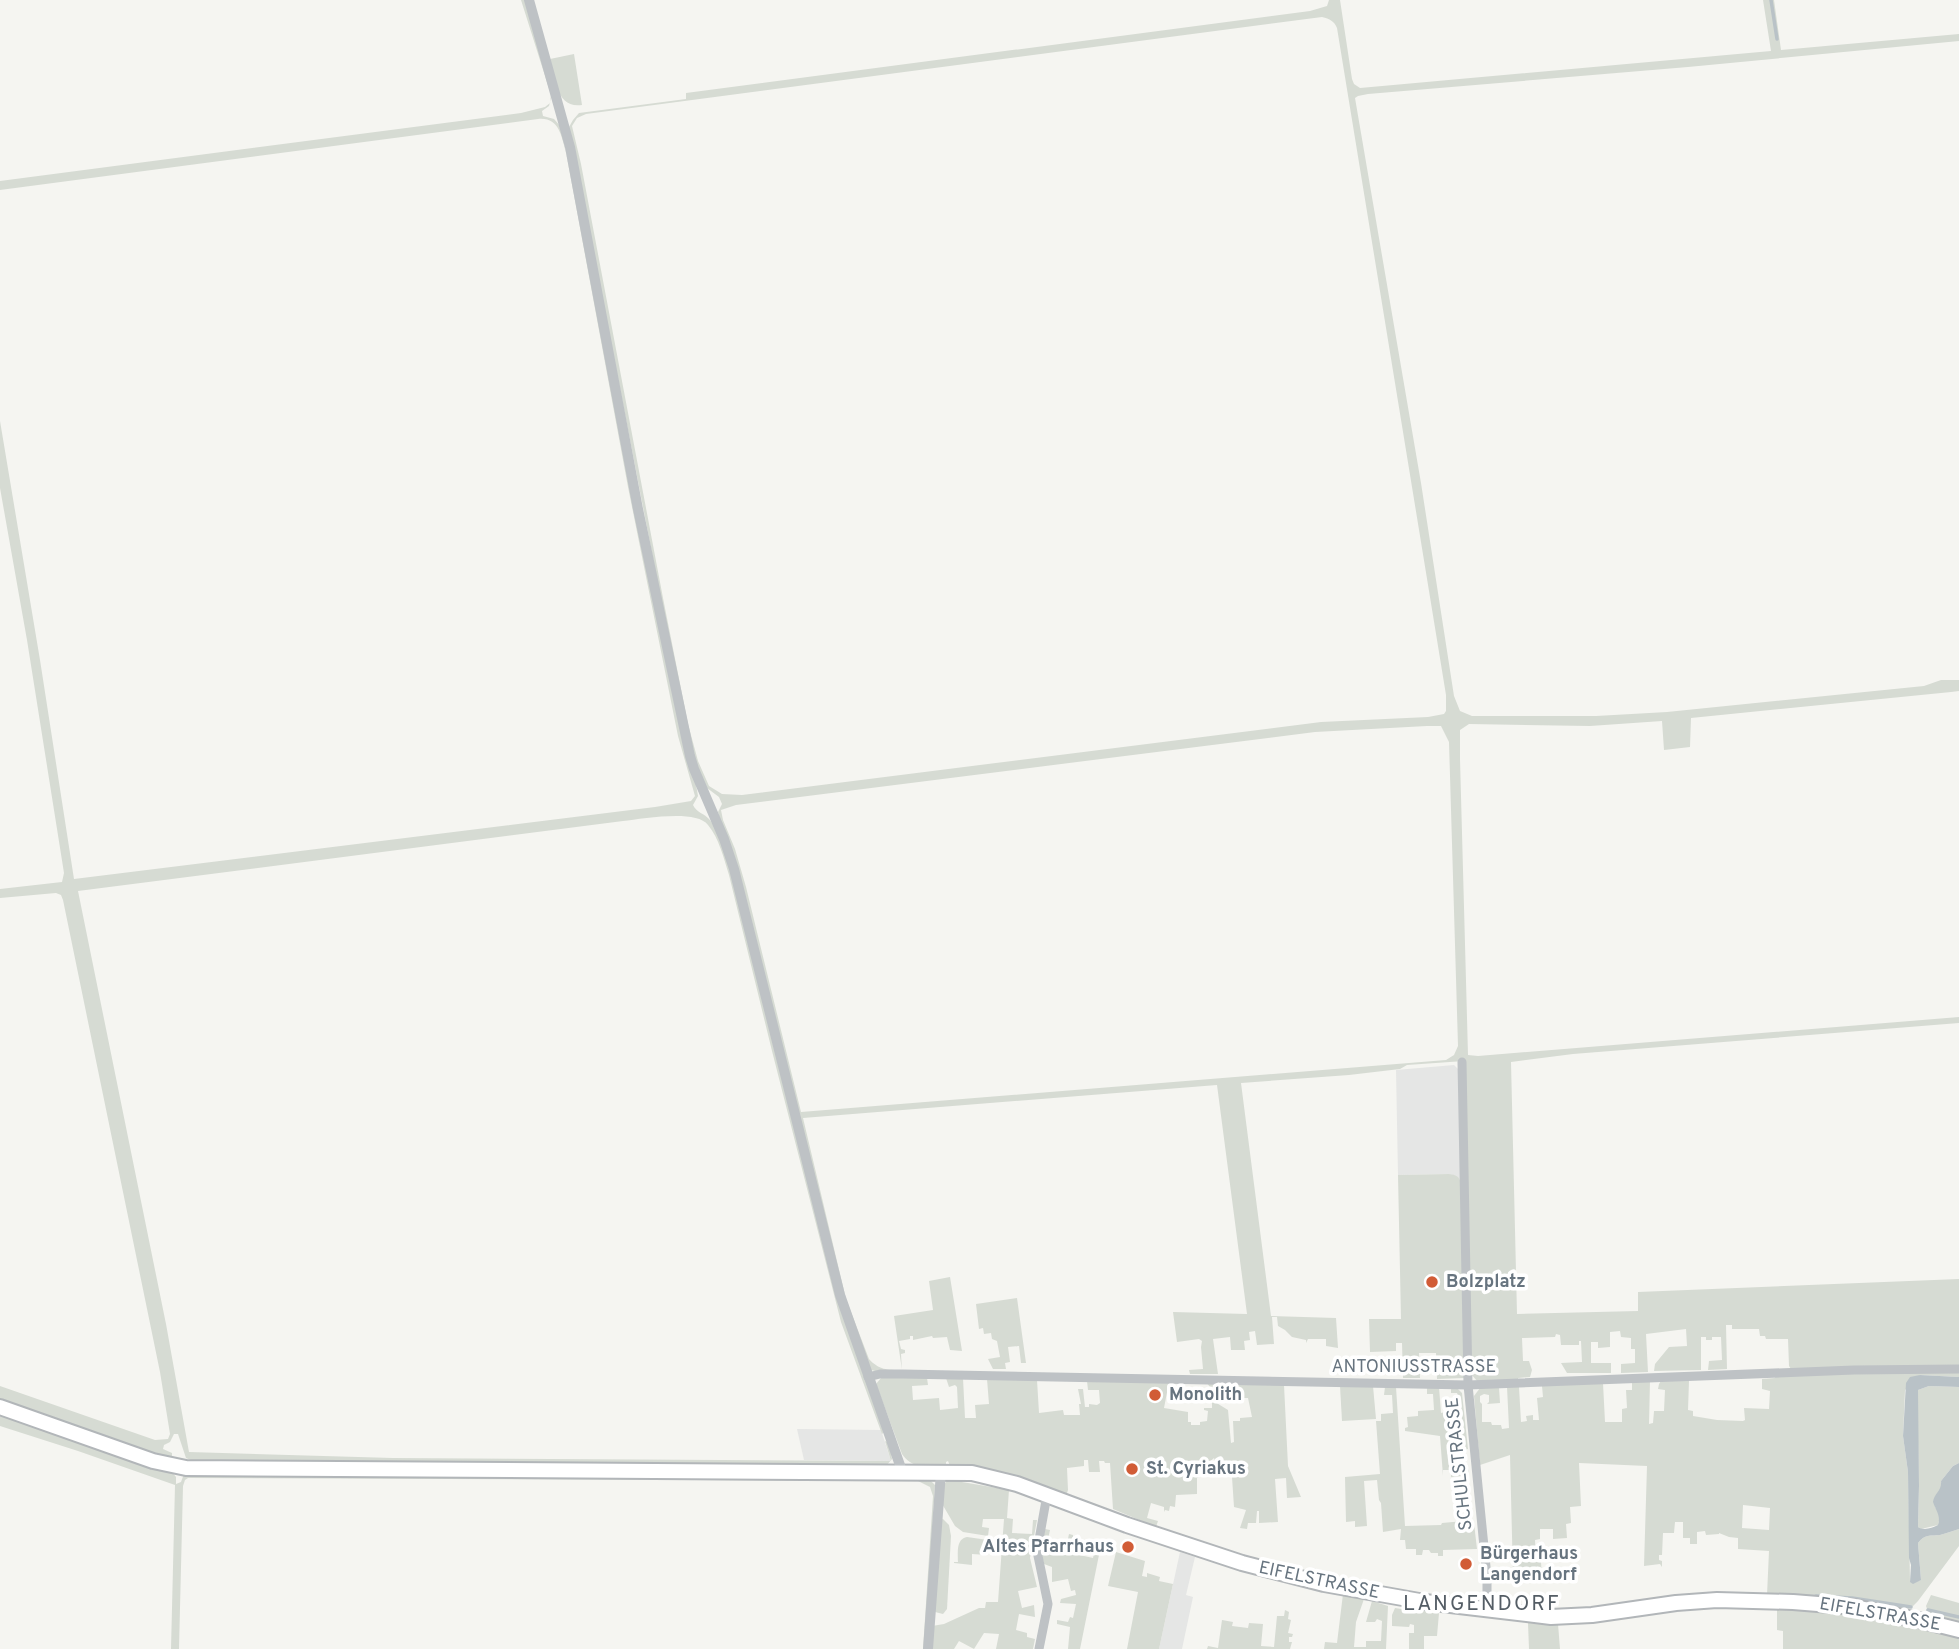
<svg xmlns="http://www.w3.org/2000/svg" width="1959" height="1649" font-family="Overpass,sans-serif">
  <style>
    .built { fill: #e5e6e5 }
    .green { fill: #d6dbd3; fill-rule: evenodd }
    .water { fill: #b9c2c7 }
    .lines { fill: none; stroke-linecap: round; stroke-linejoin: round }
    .stream { stroke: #b9c2c7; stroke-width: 3.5 }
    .primary-casing { stroke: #b2b6b9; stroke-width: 18 }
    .minor { stroke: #bec2c5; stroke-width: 9 }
    .tertiary { stroke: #bec2c5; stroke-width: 10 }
    .primary { stroke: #fff; stroke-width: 14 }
    .poi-dot { fill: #d15c36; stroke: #fff; stroke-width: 2.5 }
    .labels { text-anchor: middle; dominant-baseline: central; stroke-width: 7; stroke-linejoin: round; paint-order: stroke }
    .poi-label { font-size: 18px; font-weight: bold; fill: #67747f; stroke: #fff; text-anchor: start }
    .street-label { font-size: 18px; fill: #67747f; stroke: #fff }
    .quarter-label { font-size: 21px; letter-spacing: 2px; fill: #545d65; stroke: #fff }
  </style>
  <rect width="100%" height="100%" fill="#f5f5f1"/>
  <g class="built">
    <polygon points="1454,1065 1458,1069 1461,1183 1449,1174 1398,1175 1396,1070"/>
    <polygon points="797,1429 881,1430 891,1461 804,1460"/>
    <polygon points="1180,1552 1195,1557 1186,1595 1193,1597 1182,1649 1159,1649"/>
  </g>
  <g class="green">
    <path d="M521 0H525L552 95 549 106 542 111 543 116 554 119 561 127 697 790 698 796 693 805C697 813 704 813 710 820 718 830 722 845 727 857L830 1270 885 1431 882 1434 841 1322 772 1051 729 875C724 859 719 838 708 825 696 809 643 819 623 821L78 891 166 1324 189 1452 393 1458 891 1461 885 1441 889 1443 892 1459 886 1466 195 1462 186 1458 178 1434H174L170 1442 164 1445 163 1449 172 1453V1456L164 1459 0 1402V1386L155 1440 168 1439 170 1434 160 1372 63 900 61 895 56 893 0 898V889L62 882 64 873 27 640 0 488V421L40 660 74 879 655 807 691 801 695 796 678 736 628 487 566 152C561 135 559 117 538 119L0 190V181L521 113 545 107 550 103 551 95Z"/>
    <path d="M1329 0H1340L1352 79 1354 84 1360 88 1771 51 1763 0H1774L1781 50 1959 34V41L1688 67 1368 94 1358 96 1355 98 1421 483 1454 696 1460 711 1472 716H1596L1667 712 1924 686 1941 680H1959V691L1951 692 1691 718 1690 747 1664 750 1662 721 1590 726 1469 724 1460 730V759L1468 1055 1478 1056 1959 1017V1023L1573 1054 1511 1062 1517 1314 1638 1311V1292L1959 1279V1366L1791 1369 1789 1366 1788 1339H1766L1765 1336H1760L1759 1329H1732V1325H1726L1727 1369 1708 1370 1709 1361 1722 1360 1721 1337H1712V1340H1706V1337H1701V1370L1654 1371 1655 1364 1669 1347 1687 1346 1686 1329 1646 1334 1648 1372 1621 1373V1364L1635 1363V1349H1631V1338L1621 1337 1620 1331 1610 1332V1347L1598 1348V1342H1591V1363H1611V1373H1567L1561 1363 1582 1362 1581 1341H1579V1345H1561L1560 1335 1556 1334 1555 1337 1522 1338 1523 1361H1529L1532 1370 1530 1377 1518 1378V1380L1478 1382 1471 1374 1464 1061 1407 1065 1400 1069 1349 1075 1241 1083 1271 1316 1336 1318 1338 1348 1326 1346V1339H1308L1306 1343V1340L1292 1337 1285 1330 1278 1326 1277 1317H1272L1274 1344 1257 1345 1255 1331 1249 1332 1250 1340 1244 1341 1245 1350H1231L1230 1337 1213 1339 1218 1374H1190L1189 1370 1203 1369 1201 1347 1202 1341 1199 1339 1177 1342 1173 1312 1247 1314 1217 1085 803 1118 846 1299 869 1359C879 1370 887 1370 902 1370L894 1316 933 1310 929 1281 950 1277 962 1351 950 1350 947 1337 933 1338 932 1336 913 1340V1336H910V1339L899 1341 901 1349 905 1350V1353L901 1354 902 1371H875L871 1370 843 1295 718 812 722 804 719 797 707 788 698 770 674 666 569 127 573 120 579 113 686 99V93L1310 11 1327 6ZM1322 17C1330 19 1334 21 1337 28L1446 695V711L1444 714 1428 717 1321 722 742 795 722 794 709 786 698 761 688 724 663 598 581 164 572 126 577 118 586 114ZM1427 726H1441L1449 742 1458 1046 1454 1055 1446 1060 801 1112 746 887 735 849 723 820 721 810 736 805 1315 732Z"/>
    <path d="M574 54 582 105C556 109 555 77 550 59Z"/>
    <path d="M1449 1174C1456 1175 1459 1176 1461 1183L1464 1378 1437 1379 1436 1353H1419L1420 1378H1403L1402 1343H1396V1351L1370 1352 1369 1319H1401L1398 1175Z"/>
    <polygon points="1017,1298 1026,1363 1021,1363 1019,1346 1008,1347 1010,1362 1005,1363 1006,1369 993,1369 988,1359 1000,1357 997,1341 992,1339 991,1333 984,1334 983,1328 979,1329 976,1304"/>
    <path d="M1959 1370V1377L1920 1375 1905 1390 1903 1436 1908 1472 1910 1582 1921 1580 1918 1543C1925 1534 1930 1536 1940 1535 1947 1533 1953 1531 1959 1529V1546L1918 1601 1911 1608 1905 1610 1859 1600 1767 1595 1769 1551 1738 1549V1538L1729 1537 1719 1533V1534L1706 1535 1705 1531 1697 1532V1544H1690V1538H1683V1522H1675L1674 1533H1663L1662 1555H1659V1560L1662 1561V1567L1660 1564 1644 1566 1647 1466 1579 1463 1581 1506 1570 1507 1571 1523 1566 1524 1567 1538 1553 1539V1529H1540V1539L1535 1540 1536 1561H1541L1542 1580H1539L1540 1574 1533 1573 1532 1575H1530V1578H1526V1571L1523 1572V1578L1513 1576 1510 1455 1480 1465 1474 1396 1480 1388 1499 1387 1500 1403 1487 1404 1489 1402V1395L1484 1394 1480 1396V1402L1482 1404V1422H1491L1492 1425H1501L1502 1429 1509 1428 1507 1387H1519L1521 1422 1527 1421 1526 1416 1533 1415V1420H1539L1537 1398 1543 1397 1542 1386 1603 1383 1605 1422H1622V1409L1627 1408 1626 1390H1632V1382L1650 1381 1649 1424 1653 1423 1654 1411H1664L1665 1390 1658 1389 1659 1384 1661 1381H1689L1688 1410 1693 1411V1416L1717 1420 1743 1421 1745 1420 1744 1408 1769 1409 1770 1391 1762 1389V1379L1775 1378V1375ZM1743 1505 1770 1508 1769 1530 1742 1528Z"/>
    <path d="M881 1378H927L928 1385 912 1386 913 1400 939 1398 940 1410 958 1408 957 1387 955 1385 949 1387 946 1378H963L965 1418H976L975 1405 989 1404 987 1379 1037 1380 1039 1413 1063 1410 1064 1415H1080L1079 1404H1081L1078 1389H1083L1085 1407H1089V1404L1097 1405 1100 1403 1099 1390H1088L1087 1381 1169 1382 1164 1408 1188 1412V1422H1191V1425H1200V1422L1207 1421 1208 1411 1204 1410V1408H1212V1390L1207 1383H1227L1228 1396 1214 1390 1215 1402 1228 1410 1231 1443 1234 1442 1233 1421H1240V1418L1252 1417 1248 1398H1238V1384L1284 1385 1288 1466 1301 1497 1287 1498 1286 1478 1275 1479 1278 1522 1259 1523V1511H1257L1256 1523H1248L1247 1529 1240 1528 1246 1510 1234 1507 1232 1477H1220L1214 1458 1204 1467 1208 1473 1197 1478V1494L1176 1495 1175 1507 1170 1506 1169 1511 1165 1510 1164 1512V1507L1151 1503 1147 1518 1158 1521 1156 1527 1113 1509 1110 1463H1105L1104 1461H1099L1100 1472H1089L1088 1460H1084V1466L1067 1468 1068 1490 1066 1496C1025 1480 995 1466 950 1466L948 1461 946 1462V1467C929 1466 913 1470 902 1454L876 1384Z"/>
    <polygon points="1340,1386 1373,1386 1376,1419 1342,1421"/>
    <path d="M1929 1386 1959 1387V1463L1953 1466 1941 1481V1487L1935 1507C1940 1513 1940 1518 1938 1525L1921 1529 1918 1527 1919 1486 1917 1397 1918 1390Z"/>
    <polygon points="1385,1387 1396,1387 1405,1526 1441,1525 1442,1523 1464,1521 1465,1524 1474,1523 1477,1549 1443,1550 1443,1556 1438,1556 1438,1553 1431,1553 1429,1550 1423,1550 1422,1555 1416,1555 1416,1549 1406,1549 1405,1540 1400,1540 1401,1529 1383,1532 1381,1503 1379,1500 1377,1480 1364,1481 1367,1526 1355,1527 1355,1521 1346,1522 1345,1477 1380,1474 1376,1421 1381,1421 1381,1414 1393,1413 1392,1395 1384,1395"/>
    <polygon points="1427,1387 1439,1387 1441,1413 1445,1412 1445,1408 1447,1408 1447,1412 1457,1411 1460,1401 1457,1393 1451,1393 1451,1388 1457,1388 1462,1393 1468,1449 1463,1450 1462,1444 1452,1445 1453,1452 1449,1453 1449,1459 1453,1458 1455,1466 1468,1464 1469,1475 1451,1477 1451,1470 1443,1470 1443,1476 1440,1436 1405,1431 1405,1428 1408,1427 1407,1417 1418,1416 1418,1411 1434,1410 1433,1394 1427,1394"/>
    <polygon points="0,1413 172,1472 176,1477 176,1484 181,1482 184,1474 929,1479 935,1485 925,1649 923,1649 933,1496 930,1487 918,1481 188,1478 185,1480 183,1486 179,1649 171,1649 175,1485 78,1451 0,1426"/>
    <polygon points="948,1479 962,1479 962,1482 1009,1490 1007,1518 1013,1519 1012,1533 1032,1534 1033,1520 1037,1520 1030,1558 1037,1587 1018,1591 1022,1608 1034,1605 1035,1617 1019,1614 1016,1630 1027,1633 1027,1637 1035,1639 1033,1649 996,1649 999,1634 984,1633 974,1649 959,1641 954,1649 930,1649 932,1626 944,1624 979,1608 985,1608 986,1602 998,1602 1004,1519 983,1519 982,1527 989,1528 988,1536 963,1532 955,1526 941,1502 944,1485"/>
    <polygon points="943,1519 949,1525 951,1536 947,1609 943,1614 935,1612 940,1520"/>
    <polygon points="1045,1529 1050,1530 1047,1544 1066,1548 1069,1534 1073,1535 1073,1539 1077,1540 1075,1554 1093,1558 1096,1544 1101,1545 1080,1649 1068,1649 1070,1627 1057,1624 1057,1620 1068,1622 1070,1617 1073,1618 1076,1604 1060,1603 1061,1599 1076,1595 1075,1590 1071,1591 1068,1579 1052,1582 1052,1567 1044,1564 1041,1551"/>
    <path d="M967 1537 988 1540 987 1555 972 1554V1565L954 1563V1562H958C958 1552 956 1539 967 1537Z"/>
    <polygon points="1116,1552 1145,1561 1142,1576 1147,1577 1147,1573 1160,1577 1159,1581 1173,1584 1159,1649 1127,1649 1138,1592 1108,1586"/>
    <polygon points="1343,1594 1364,1599 1356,1622 1354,1647 1366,1647 1366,1641 1381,1641 1382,1621 1377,1619 1375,1622 1366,1622 1372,1601 1388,1606 1386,1649 1324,1649 1325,1642 1337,1643"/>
    <path d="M1931 1595 1959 1603V1624C1947 1621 1930 1620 1926 1606Z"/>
    <polygon points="1395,1608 1414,1611 1437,1611 1439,1613 1437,1636 1424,1636 1424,1649 1409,1649 1409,1633 1414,1633 1414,1625 1410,1624 1409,1627 1392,1626 1392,1615"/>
    <path d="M1777 1608C1839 1610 1898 1622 1959 1636V1649H1783V1631L1777 1630Z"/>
    <polygon points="1285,1610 1289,1612 1288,1619 1291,1620 1288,1633 1293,1634 1292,1637 1289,1637 1289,1642 1292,1642 1290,1649 1203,1649 1207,1649 1208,1646 1218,1648 1222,1620 1233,1622 1232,1626 1248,1628 1249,1623 1263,1624 1261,1646 1274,1647 1277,1616 1284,1616"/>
    <polygon points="1528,1623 1558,1624 1560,1649 1529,1649"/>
  </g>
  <path class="water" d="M1920 1375 1959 1377V1387L1929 1386 1918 1390 1919 1486 1918 1527C1924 1531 1932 1528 1938 1525 1941 1515 1936 1511 1933 1502 1934 1493 1942 1491 1941 1481L1953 1466 1959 1463V1529C1953 1531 1947 1533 1940 1535 1930 1536 1925 1534 1918 1543L1921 1580 1913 1584 1910 1582 1911 1565 1909 1558 1908 1472 1903 1436 1906 1383 1910 1377Z"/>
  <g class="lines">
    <g class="stream">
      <polyline points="1771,0 1777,39"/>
      <polyline points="1816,1596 1852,1598 1911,1607"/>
      <polyline points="1928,1610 1959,1617"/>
    </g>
    <defs>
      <polyline id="primary" points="0,1407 153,1461 186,1468 972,1473 1017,1484 1127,1525 1242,1563 1324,1584 1425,1602 1551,1617 1592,1615 1676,1603 1717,1600 1793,1602 1855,1607 1923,1621 1959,1630"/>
    </defs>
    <use href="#primary" class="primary-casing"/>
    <g class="minor">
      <polyline points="1462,1062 1468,1385 1487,1577 1487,1610"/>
      <polyline points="868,1377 880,1374 903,1374 1468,1385 1854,1370 1959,1369"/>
      <polyline points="1039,1649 1048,1604 1037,1551 1047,1495"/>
    </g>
    <g class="tertiary">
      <polyline points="529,0 570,147 638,509 690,756 694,769 724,839 734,869 840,1295 902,1471"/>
      <polyline points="928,1649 941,1472"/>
    </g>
    <use href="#primary" class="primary"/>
  </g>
  <g class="poi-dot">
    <circle cx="1432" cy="1282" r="7"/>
    <circle cx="1155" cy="1395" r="7"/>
    <circle cx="1132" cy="1469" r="7"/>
    <circle cx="1128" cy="1547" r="7"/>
    <circle cx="1466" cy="1564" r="7"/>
  </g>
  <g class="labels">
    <g class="poi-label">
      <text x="1446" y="1282">Bolzplatz</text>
      <text x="1169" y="1395">Monolith</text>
      <text x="1146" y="1469">St. Cyriakus</text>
      <text x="1114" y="1547" text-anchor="end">Altes Pfarrhaus</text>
      <text x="1480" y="1554">Bürgerhaus<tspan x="1480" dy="21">Langendorf</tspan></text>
    </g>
    <g class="street-label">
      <text x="1414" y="1367">ANTONIUSSTRASSE</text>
      <text transform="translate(1460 1464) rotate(-96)">SCHULSTRASSE</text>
      <text transform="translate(1319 1581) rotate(12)">EIFELSTRASSE</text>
      <text transform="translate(1880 1615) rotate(10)">EIFELSTRASSE</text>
    </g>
    <g class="quarter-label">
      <text x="1482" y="1604">LANGENDORF</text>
    </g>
  </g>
</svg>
